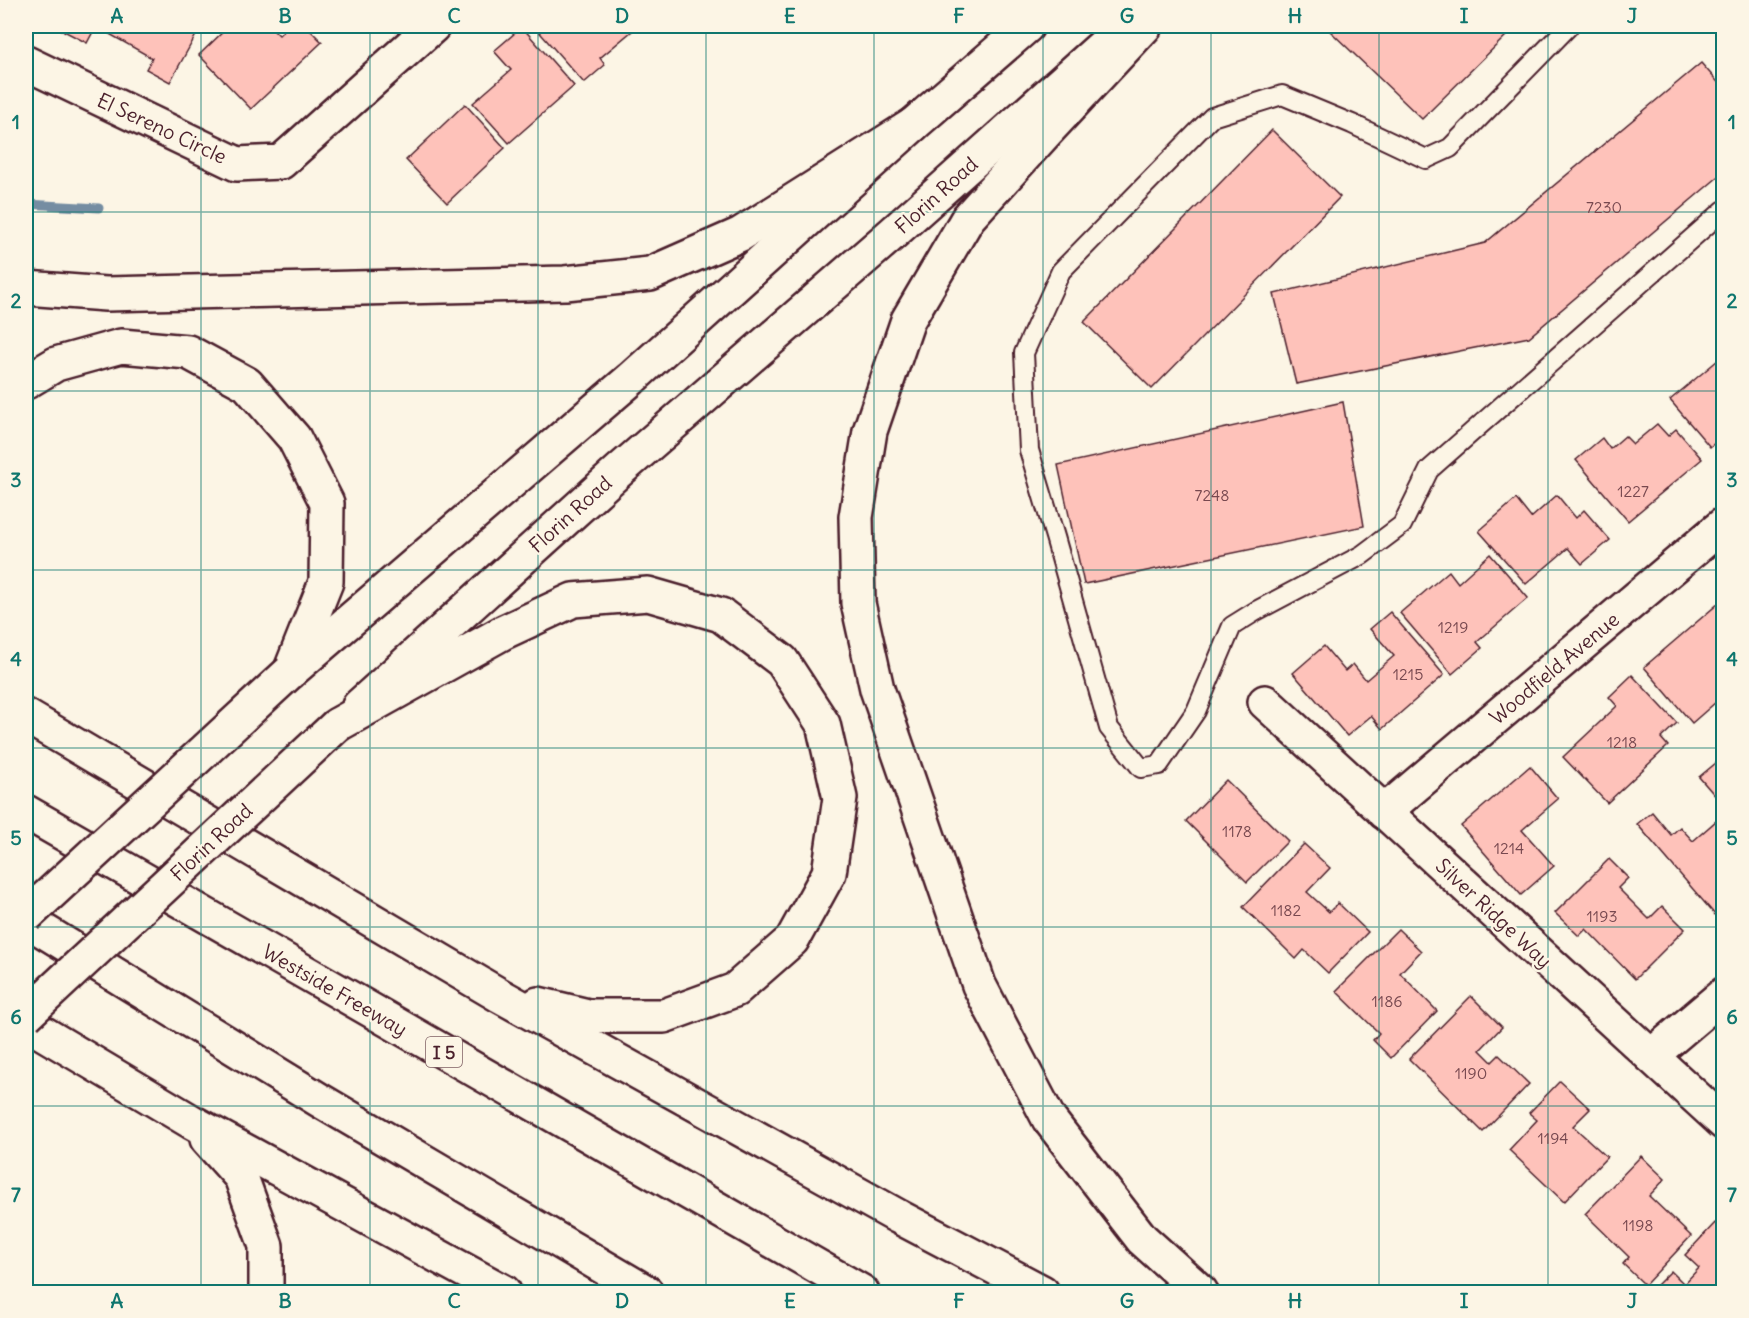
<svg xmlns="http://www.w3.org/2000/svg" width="1749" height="1318" font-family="Delius,sans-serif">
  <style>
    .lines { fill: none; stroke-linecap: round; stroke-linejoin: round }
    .stream { stroke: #748da2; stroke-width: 9 }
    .building { fill: #fec2ba; stroke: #4a1f2b; stroke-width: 1.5 }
    .service-casing { stroke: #4a1f2b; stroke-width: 22 }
    .minor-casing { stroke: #4a1f2b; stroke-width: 38 }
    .primary-casing { stroke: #4a1f2b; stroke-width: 38 }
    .motorway-casing { stroke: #4a1f2b; stroke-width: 38 }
    .service { stroke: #fcf5e5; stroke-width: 18 }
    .minor { stroke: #fcf5e5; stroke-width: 33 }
    .primary { stroke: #fcf5e5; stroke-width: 33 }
    .motorway { stroke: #fcf5e5; stroke-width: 33 }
    .primary-bridge-casing { stroke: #4a1f2b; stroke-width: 38; stroke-linecap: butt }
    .primary-bridge { stroke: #fcf5e5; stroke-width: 33 }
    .grid { fill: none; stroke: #0f766e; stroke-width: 1.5; stroke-opacity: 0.55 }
    .labels { text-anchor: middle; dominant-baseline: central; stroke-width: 5; stroke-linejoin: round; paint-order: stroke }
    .number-label { font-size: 16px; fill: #77484f }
    .shield { fill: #fcf5e5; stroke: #7f5f63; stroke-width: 1.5 }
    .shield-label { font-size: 18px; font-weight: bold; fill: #4a1f2b }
    .street-label { font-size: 20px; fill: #4a1f2b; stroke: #fcf5e5 }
    .neatline { fill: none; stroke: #0f766e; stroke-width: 2 }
    .grid-label { font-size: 20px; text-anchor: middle; font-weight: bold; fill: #0f766e }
  </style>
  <rect width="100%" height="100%" fill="#fcf5e5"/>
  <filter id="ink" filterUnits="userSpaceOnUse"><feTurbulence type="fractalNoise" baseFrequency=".0167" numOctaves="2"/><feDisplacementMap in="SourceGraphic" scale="12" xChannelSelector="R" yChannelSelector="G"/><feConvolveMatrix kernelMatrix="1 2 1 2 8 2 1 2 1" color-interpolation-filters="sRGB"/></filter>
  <g filter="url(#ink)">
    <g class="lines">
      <polyline class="stream" points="26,204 99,208"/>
    </g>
    <g class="building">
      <polygon points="62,26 96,26 87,43 60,29"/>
      <polygon points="110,26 201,26 170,82 146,69 152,58 106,32"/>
      <polygon points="229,26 252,26 254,28 257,26 270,26 279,35 288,26 306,26 322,42 251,109 199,55"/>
      <polygon points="534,26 638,26 600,58 605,65 584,83"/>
      <polygon points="1335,26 1516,26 1422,119 1330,31"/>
      <polygon points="522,27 574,86 509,143 473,103 511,70 494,51"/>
      <polygon points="1701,63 1724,89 1724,172 1529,337 1296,384 1274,294 1485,243"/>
      <polygon points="465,104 505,148 447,203 406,160"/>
      <polygon points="1272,130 1340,197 1152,389 1084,322"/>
      <polygon points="1724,355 1724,435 1710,447 1670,400"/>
      <polygon points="1343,402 1364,526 1084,584 1058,465"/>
      <polygon points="1657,424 1668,436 1676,429 1702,459 1628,521 1576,460 1602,438 1610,449 1625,436 1633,444"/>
      <polygon points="1557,495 1576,518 1584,510 1610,540 1582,564 1568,548 1526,584 1479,531 1516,499 1531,518"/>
      <polygon points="1490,554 1528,598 1477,642 1482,648 1452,674 1400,613 1449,571 1458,583"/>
      <polygon points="1719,603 1724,607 1724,695 1692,723 1644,667"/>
      <polygon points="1390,612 1444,675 1382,729 1371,716 1347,736 1293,673 1324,646 1345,671 1353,664 1366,680 1394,656 1370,629"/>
      <polygon points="1632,675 1677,723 1661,738 1668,746 1607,803 1563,757 1617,706 1609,697"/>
      <polygon points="1722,758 1724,760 1724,806 1699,777"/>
      <polygon points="1530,766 1558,799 1522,830 1554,866 1521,895 1461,826"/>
      <polygon points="1226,780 1288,841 1247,882 1186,821"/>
      <polygon points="1652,812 1671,835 1680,827 1693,841 1724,814 1724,909 1716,916 1637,824"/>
      <polygon points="1304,844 1330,868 1307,892 1329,912 1338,903 1368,932 1328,973 1304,950 1296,959 1243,907"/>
      <polygon points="1609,859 1628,878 1618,888 1649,919 1662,906 1685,929 1635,979 1586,929 1579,936 1555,913"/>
      <polygon points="1398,929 1421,951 1400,973 1437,1011 1391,1058 1373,1040 1379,1033 1336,991"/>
      <polygon points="1471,996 1502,1027 1480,1050 1492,1062 1499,1055 1529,1084 1483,1132 1409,1059"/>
      <polygon points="1560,1081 1590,1109 1573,1126 1607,1157 1564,1202 1509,1150 1537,1120 1529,1113"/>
      <polygon points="1641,1156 1665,1179 1649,1196 1691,1236 1645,1285 1623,1264 1629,1257 1585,1214"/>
      <polygon points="1715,1223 1724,1232 1724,1261 1722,1263 1724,1264 1724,1292 1650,1292 1671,1271 1684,1284 1699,1268 1685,1255"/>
    </g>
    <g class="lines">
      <defs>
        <polyline id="service" points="1569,26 1450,148 1426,159 1352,124 1282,95 1212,117 1061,271 1024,353 1029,450 1055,537 1109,728 1141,768 1159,765 1196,711 1232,626 1256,611 1362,555 1402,525 1429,470 1724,210"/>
        <g id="minor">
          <polyline points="26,63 237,164 281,162 433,26"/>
          <polyline points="1265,702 1724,1123"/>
          <polyline points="1384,812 1724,524"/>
          <polyline points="1651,1056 1724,994"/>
        </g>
        <g id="primary">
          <polyline points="290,672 631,379 913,125 1027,26"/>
          <polyline points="359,706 620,470 893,233 1125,26"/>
        </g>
        <g id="motorway">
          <polyline points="1145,26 1047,131 968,218 908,320 870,431 856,517 858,603 877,689 979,985 1049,1119 1142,1239 1201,1292"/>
          <polyline points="26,288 106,294 565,283 650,274 741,234 913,125"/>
          <polyline points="26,382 56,364 121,346 188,352 247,384 294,438 327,503 326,582 290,672"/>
          <polyline points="26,716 499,995 899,1217 1042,1292"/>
          <polyline points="337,725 504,632 573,600 648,594 721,615 782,661 823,724 840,798 829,873 792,940 735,990 664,1016 588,1016 538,1004"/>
          <polyline points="26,812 862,1292"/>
          <polyline points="26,920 321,1101 646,1292"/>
          <polyline points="26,1023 192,1122 504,1292"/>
          <polyline points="207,1139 241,1177 266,1246 266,1292"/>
        </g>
      </defs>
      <use href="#service" class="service-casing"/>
      <use href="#minor" class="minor-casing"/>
      <use href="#primary" class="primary-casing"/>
      <use href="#motorway" class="motorway-casing"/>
      <use href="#service" class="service"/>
      <use href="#minor" class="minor"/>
      <use href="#primary" class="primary"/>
      <use href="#motorway" class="motorway"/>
      <defs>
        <g id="primary-bridge">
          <polyline points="26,916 290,672"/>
          <polyline points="26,1015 337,725"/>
        </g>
      </defs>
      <use href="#primary-bridge" class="primary-bridge-casing"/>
      <use href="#primary-bridge" class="primary-bridge"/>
    </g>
  </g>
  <path class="grid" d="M201 26V1292M370 26V1292M538 26V1292M706 26V1292M874 26V1292M1043 26V1292M1211 26V1292M1379 26V1292M1548 26V1292M26 212H1724M26 391H1724M26 570H1724M26 748H1724M26 927H1724M26 1106H1724"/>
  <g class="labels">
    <g class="number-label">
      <text x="1604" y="207">7230</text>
      <text x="1633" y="491">1227</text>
      <text x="1212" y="495">7248</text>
      <text x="1453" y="627">1219</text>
      <text x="1408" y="674">1215</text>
      <text x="1622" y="742">1218</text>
      <text x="1237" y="831">1178</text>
      <text x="1509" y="848">1214</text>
      <text x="1286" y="910">1182</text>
      <text x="1602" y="916">1193</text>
      <text x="1387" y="1001">1186</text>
      <text x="1471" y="1073">1190</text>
      <text x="1553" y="1138">1194</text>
      <text x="1638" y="1225">1198</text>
    </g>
    <rect class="shield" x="426" y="1037" width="36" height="30" rx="4.5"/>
    <g class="shield-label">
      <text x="444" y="1052">I 5</text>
    </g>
    <g class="street-label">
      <text transform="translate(162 128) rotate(25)">El Sereno Circle</text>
      <text transform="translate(936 195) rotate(-42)">Florin Road</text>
      <text transform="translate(570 514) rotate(-42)">Florin Road</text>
      <text transform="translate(1554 668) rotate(-40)">Woodfield Avenue</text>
      <text transform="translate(211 842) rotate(-43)">Florin Road</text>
      <text transform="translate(1494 913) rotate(43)">Silver Ridge Way</text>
      <text transform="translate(335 990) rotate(30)">Westside Freeway</text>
    </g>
  </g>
  <rect width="1749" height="1318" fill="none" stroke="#fcf5e5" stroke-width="66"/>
  <rect x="33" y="33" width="1683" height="1252" class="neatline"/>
  <g class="grid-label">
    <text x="117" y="23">A</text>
    <text x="285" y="23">B</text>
    <text x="454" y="23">C</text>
    <text x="622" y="23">D</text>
    <text x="790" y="23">E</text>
    <text x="959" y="23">F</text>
    <text x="1127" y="23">G</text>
    <text x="1295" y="23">H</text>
    <text x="1464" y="23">I</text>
    <text x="1632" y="23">J</text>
    <text x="16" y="129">1</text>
    <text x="1732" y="129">1</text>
    <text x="16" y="308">2</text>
    <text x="1732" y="308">2</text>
    <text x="16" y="487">3</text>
    <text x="1732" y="487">3</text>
    <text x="16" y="666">4</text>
    <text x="1732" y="666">4</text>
    <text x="16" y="845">5</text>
    <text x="1732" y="845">5</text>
    <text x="16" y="1024">6</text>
    <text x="1732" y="1024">6</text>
    <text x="16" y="1202">7</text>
    <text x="1732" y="1202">7</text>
    <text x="117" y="1308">A</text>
    <text x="285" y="1308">B</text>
    <text x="454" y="1308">C</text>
    <text x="622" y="1308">D</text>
    <text x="790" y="1308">E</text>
    <text x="959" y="1308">F</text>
    <text x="1127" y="1308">G</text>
    <text x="1295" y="1308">H</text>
    <text x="1464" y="1308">I</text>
    <text x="1632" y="1308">J</text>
  </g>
</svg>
